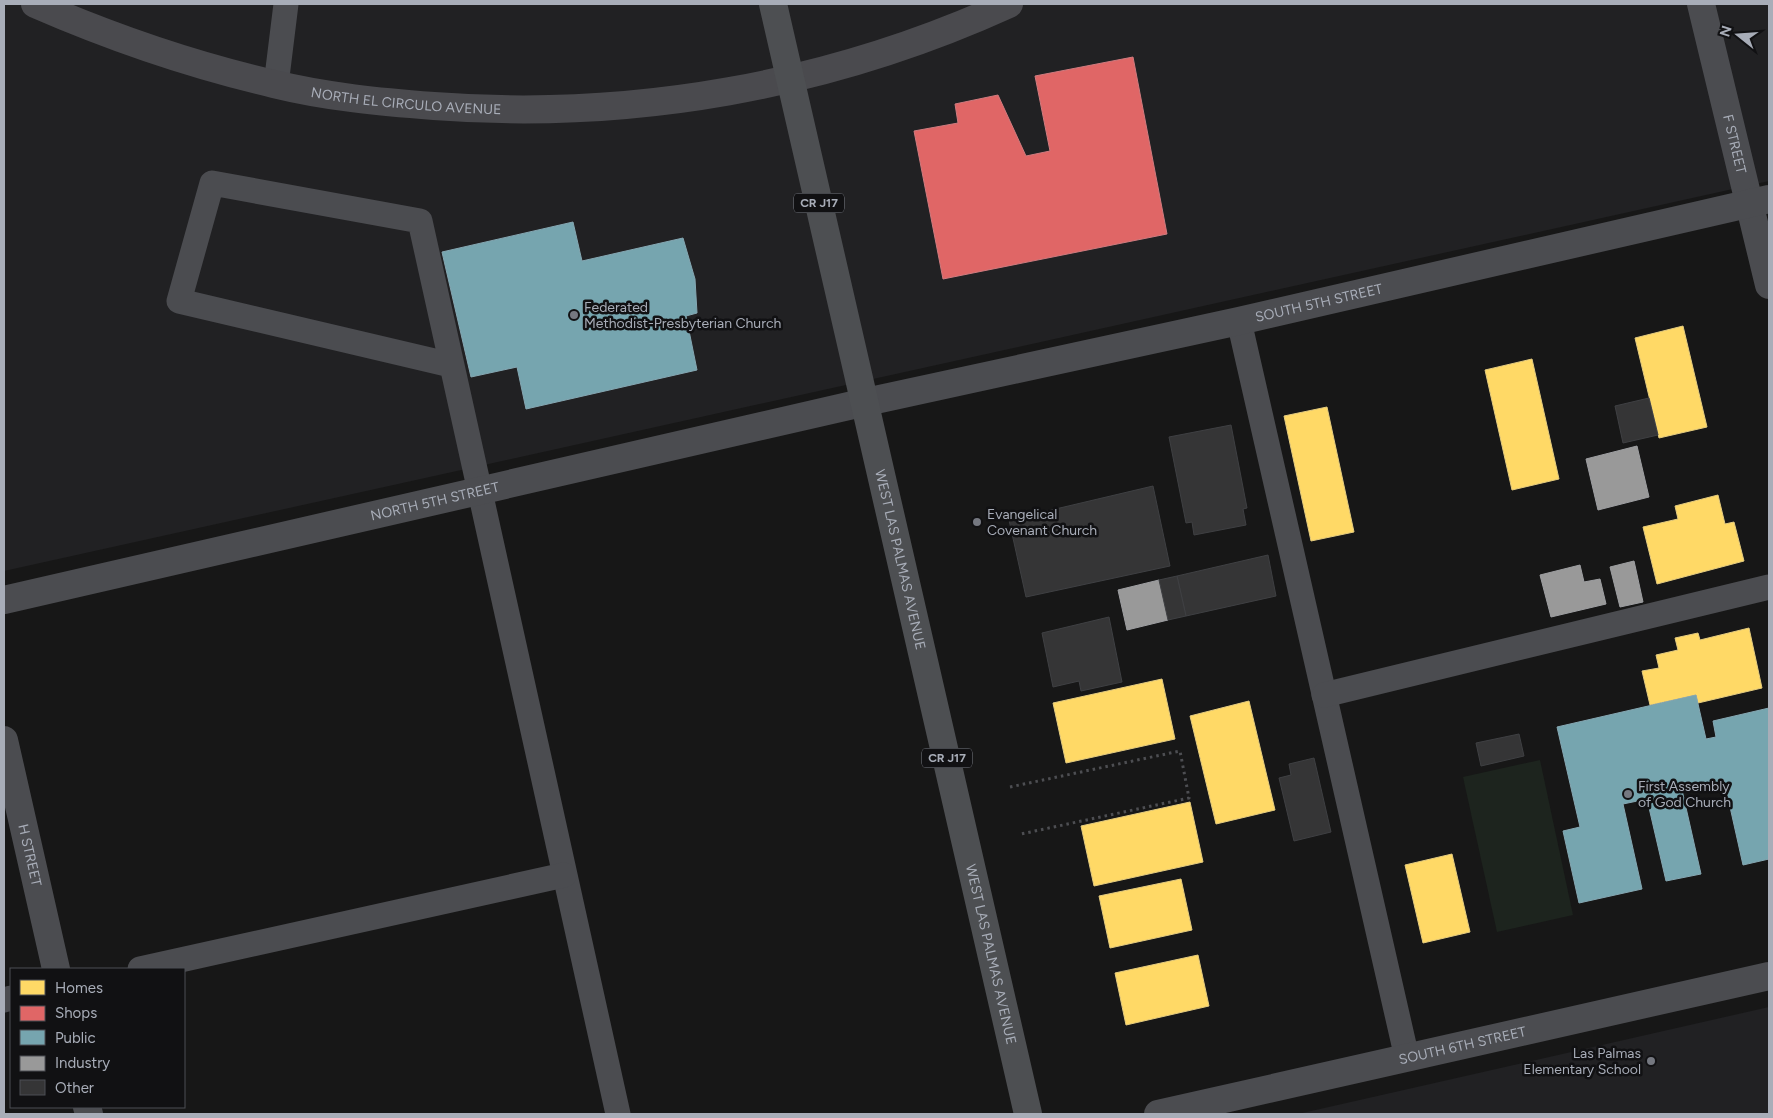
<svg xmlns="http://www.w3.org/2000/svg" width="1773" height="1118" font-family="Figtree,sans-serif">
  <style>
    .built { fill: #212123 }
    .green { fill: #1d241e }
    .homes { fill: #ffd966; stroke: #e5cc7f }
    .shops { fill: #e06666; stroke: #cf7b7f }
    .public { fill: #76a5af; stroke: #85a7b2 }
    .industry { fill: #999; stroke: #9e9fa2 }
    .building { fill: #353536; stroke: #3f4043 }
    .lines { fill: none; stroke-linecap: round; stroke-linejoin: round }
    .path { stroke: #4d4e52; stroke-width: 3; stroke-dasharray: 2.5 4; stroke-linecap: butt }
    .lane { stroke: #4b4c50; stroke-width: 25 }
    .street { stroke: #4b4c50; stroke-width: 28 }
    .secondary { stroke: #4a4a4e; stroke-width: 28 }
    .primary { stroke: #4d4f52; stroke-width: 28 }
    .poi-dot { fill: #757880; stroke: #111113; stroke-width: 2 }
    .labels { text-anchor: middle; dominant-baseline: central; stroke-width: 5; stroke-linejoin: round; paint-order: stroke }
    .shield { fill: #111113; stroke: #7b7e86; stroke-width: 1 }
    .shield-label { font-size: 12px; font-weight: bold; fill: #a8adb8 }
    .street-label { font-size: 14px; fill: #a8adb8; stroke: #111113 }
    .poi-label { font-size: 14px; fill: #a8adb8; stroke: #111113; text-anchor: start }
  </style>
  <rect width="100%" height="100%" fill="#171717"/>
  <g class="built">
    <polygon points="4,4 1769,4 1769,181 4,571"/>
    <polygon points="1769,1007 1769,1114 1298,1114"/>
  </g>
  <polygon class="green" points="1540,760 1573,915 1497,932 1463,777"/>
  <g class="homes">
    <polygon points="1683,326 1707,427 1659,438 1635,338"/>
    <polygon points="1532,359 1559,479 1512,490 1485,370"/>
    <polygon points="1327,407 1354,532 1311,541 1284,416"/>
    <polygon points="1718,495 1725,524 1734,522 1744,561 1657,584 1643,527 1678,519 1675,506"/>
    <polygon points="1749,628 1762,688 1698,703 1696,695 1650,705 1642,671 1659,668 1656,655 1678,650 1675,638 1698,633 1700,640"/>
    <polygon points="1162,679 1175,739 1066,763 1053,703"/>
    <polygon points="1249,701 1275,810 1216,824 1190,716"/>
    <polygon points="1190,802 1203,862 1094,886 1081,826"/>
    <polygon points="1452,854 1470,932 1423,943 1405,865"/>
    <polygon points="1181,879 1192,930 1110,948 1099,896"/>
    <polygon points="1198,955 1209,1006 1126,1025 1115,973"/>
  </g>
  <polygon class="shops" points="1133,57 1167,234 943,279 914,131 958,123 955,104 998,95 1026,156 1050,151 1035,76"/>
  <g class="public">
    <polygon points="573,222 582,261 683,238 695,279 697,313 686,316 697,370 526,409 517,367 471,377 442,252"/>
    <polygon points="1696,695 1706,739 1716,737 1713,721 1769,708 1769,859 1743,865 1724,780 1682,790 1701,874 1666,881 1647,799 1623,804 1642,889 1579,903 1563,831 1580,827 1557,727"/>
  </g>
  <g class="industry">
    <polygon points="1637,446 1649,497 1598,510 1586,459"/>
    <polygon points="1634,561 1643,602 1620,607 1610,567"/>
    <polygon points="1580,565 1584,582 1600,579 1606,604 1551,617 1540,575"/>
    <polygon points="1159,580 1168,620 1127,630 1118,590"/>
  </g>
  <g class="building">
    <polygon points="1649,398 1658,435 1623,443 1615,406"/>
    <polygon points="1231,425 1247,508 1243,509 1246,525 1194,535 1192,522 1186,523 1169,437"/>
    <polygon points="1153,486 1170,566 1026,597 1009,520"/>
    <polygon points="1268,555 1276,596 1186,616 1177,576"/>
    <polygon points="1177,576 1186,616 1168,620 1159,580"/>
    <polygon points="1109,617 1122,682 1081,691 1079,681 1053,687 1042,633"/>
    <polygon points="1519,734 1524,756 1481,766 1476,743"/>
    <polygon points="1314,758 1331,832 1294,841 1279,778 1291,775 1289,764"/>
  </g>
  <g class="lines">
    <polyline class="path" points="1010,787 1180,751 1189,798 1021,834"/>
    <g class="lane">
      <polyline points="276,85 286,4"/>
      <polyline points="1239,321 1407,1058"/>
      <polyline points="451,365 179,301 212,183 420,221 618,1114"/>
      <polyline points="1324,695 1769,587"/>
      <polyline points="140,969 564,875"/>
      <polyline points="4,1000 11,998"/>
    </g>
    <g class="street">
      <path id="s1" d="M1701 4 1769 285"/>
      <path id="s2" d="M4 600 866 402 1239 321 1769 199"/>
      <path id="s3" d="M4 740 56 969"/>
      <polyline points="87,1107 89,1114"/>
      <path id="s4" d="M1158 1114 1769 976"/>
    </g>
    <path class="secondary" id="s5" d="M35 4C113 38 192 65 274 84 327 97 381 102 434 106 632 121 829 86 1009 4"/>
    <path class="primary" id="s6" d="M773 4 1028 1114"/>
  </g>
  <g class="poi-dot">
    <circle cx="574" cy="315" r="5"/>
    <circle cx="977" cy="522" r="5"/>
    <circle cx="1628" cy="794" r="5"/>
    <circle cx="1651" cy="1061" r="5"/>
  </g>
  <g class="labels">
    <g class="shield">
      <rect x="794" y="193.5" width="50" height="19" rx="4"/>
      <rect x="922" y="748.5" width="50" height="19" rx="4"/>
    </g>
    <g class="shield-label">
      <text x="819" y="203">CR J17</text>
      <text x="947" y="758">CR J17</text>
    </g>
    <g class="street-label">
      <text stroke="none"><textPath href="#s5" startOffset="386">NORTH EL CIRCULO AVENUE</textPath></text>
      <text stroke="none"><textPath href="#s1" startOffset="144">F STREET</textPath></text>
      <text stroke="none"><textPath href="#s2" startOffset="1348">SOUTH 5TH STREET</textPath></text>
      <text stroke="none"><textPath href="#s2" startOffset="442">NORTH 5TH STREET</textPath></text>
      <text stroke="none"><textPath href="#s6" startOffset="570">WEST LAS PALMAS AVENUE</textPath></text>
      <text stroke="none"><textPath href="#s3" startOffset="118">H STREET</textPath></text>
      <text stroke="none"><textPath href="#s6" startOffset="975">WEST LAS PALMAS AVENUE</textPath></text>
      <text stroke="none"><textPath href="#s4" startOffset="312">SOUTH 6TH STREET</textPath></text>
    </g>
    <g class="poi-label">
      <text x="584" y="307">Federated<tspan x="584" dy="16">Methodist-Presbyterian Church</tspan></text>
      <text x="987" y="514">Evangelical<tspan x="987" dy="16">Covenant Church</tspan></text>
      <text x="1638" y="786">First Assembly<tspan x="1638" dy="16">of God Church</tspan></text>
      <text x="1641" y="1053" text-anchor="end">Las Palmas<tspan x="1641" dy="16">Elementary School</tspan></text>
    </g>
  </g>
  <rect width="1773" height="1118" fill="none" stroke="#a8adb8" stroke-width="10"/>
  <rect x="10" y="968" width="175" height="140" fill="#111113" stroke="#4d4f55"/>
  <rect x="20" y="980" width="25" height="15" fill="#ffd966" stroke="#4d4f55"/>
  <text x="55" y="993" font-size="15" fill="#a8adb8">Homes</text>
  <rect x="20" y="1006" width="25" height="15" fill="#e06666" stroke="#4d4f55"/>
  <text x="55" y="1018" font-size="15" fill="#a8adb8">Shops</text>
  <rect x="20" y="1030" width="25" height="15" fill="#76a5af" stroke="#4d4f55"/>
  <text x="55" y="1043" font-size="15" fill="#a8adb8">Public</text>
  <rect x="20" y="1056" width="25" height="15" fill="#999999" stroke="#4d4f55"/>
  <text x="55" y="1068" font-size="15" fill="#a8adb8">Industry</text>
  <rect x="20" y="1080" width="25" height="15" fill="#353536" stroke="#4d4f55"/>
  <text x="55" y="1093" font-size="15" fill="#a8adb8">Other</text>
  <g transform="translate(1738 35) rotate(287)" stroke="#111113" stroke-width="4" paint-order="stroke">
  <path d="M0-4L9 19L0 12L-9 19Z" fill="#a8adb8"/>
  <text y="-8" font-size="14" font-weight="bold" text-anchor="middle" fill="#a8adb8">N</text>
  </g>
</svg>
